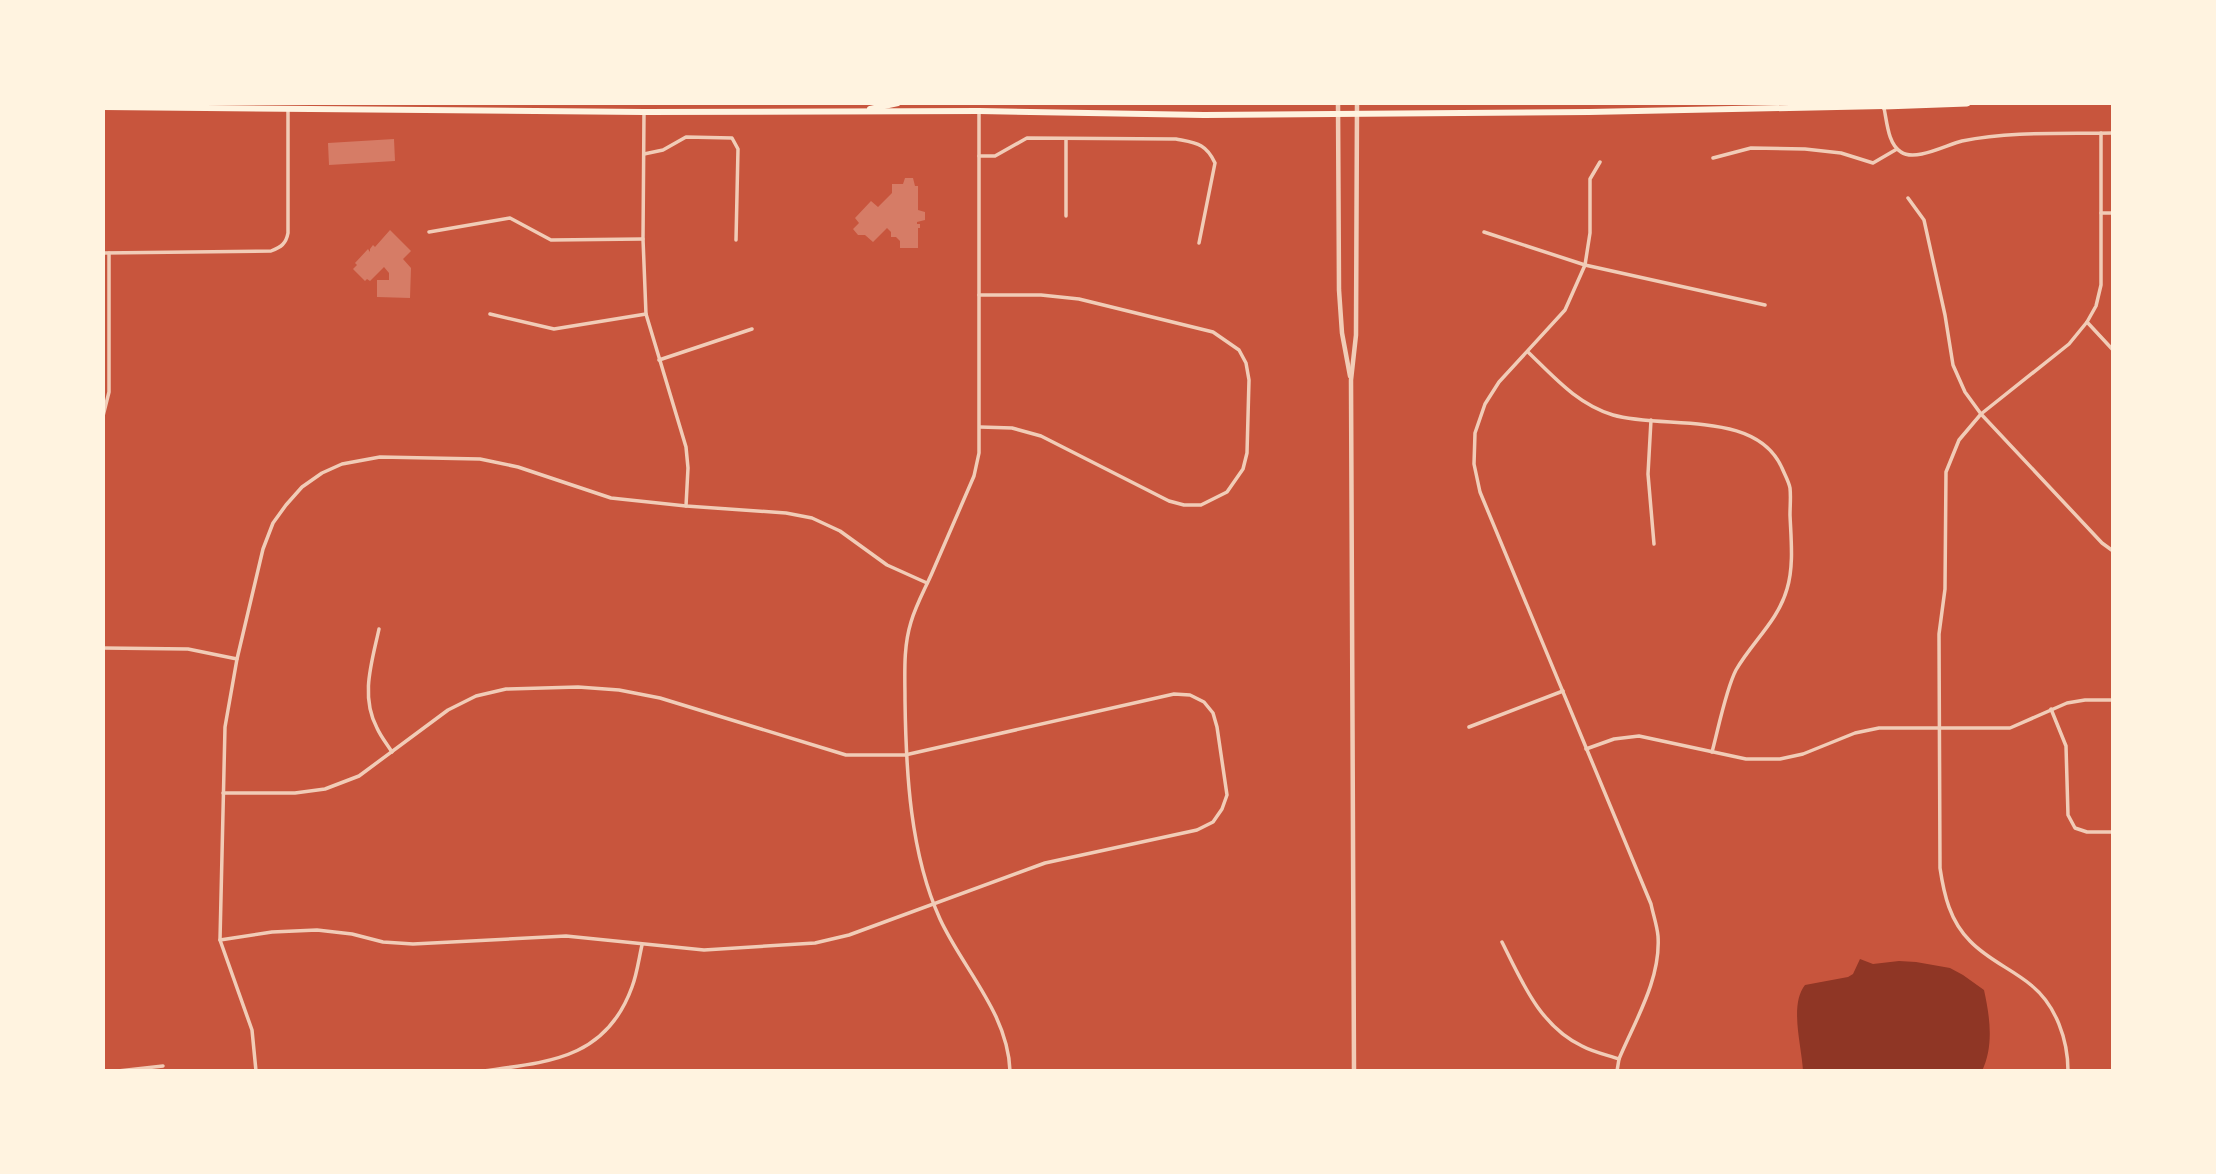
<svg xmlns="http://www.w3.org/2000/svg" width="2216" height="1174" font-family="Bitter,serif">
  <style>
    .water { fill: #8f3625 }
    .building { fill: #d67c66 }
    .lines { fill: none; stroke-linecap: round; stroke-linejoin: round }
    .minor { stroke: #f1ccb7; stroke-width: 3.5 }
    .tertiary { stroke: #f1ccb7; stroke-width: 4.5 }
    .trunk { stroke: #fff3e0; stroke-width: 6 }
    .motorway { stroke: #fff3e0; stroke-width: 7 }
  </style>
  <rect width="100%" height="100%" fill="#c8553d"/>
  <path class="water" d="M1860 959 1873 964 1899 961 1916 962 1950 968 1963 975 1984 990C1990 1017 1994 1046 1982 1071H1803C1802 1047 1789 1005 1805 985L1848 977 1853 974Z"/>
  <g class="building">
    <polygon points="394,139 395,161 329,165 328,143"/>
    <polygon points="905,178 913,178 915,186 918,186 918,210 925,212 925,220 917,222 917,224 920,224 920,228 918,228 918,248 900,248 900,241 896,237 891,237 891,232 887,228 873,242 865,235 858,235 853,229 859,223 855,218 871,201 878,207 892,193 892,184 903,184"/>
    <polygon points="390,230 411,251 403,259 411,268 410,298 377,297 377,280 389,280 389,273 384,267 370,281 367,279 365,281 353,269 357,265 355,263 368,249 370,252 370,249 373,245 375,247"/>
  </g>
  <g class="lines">
    <g class="minor">
      <path d="M1884 108C1887 122 1888 144 1901 152 1915 162 1946 145 1962 141 2012 131 2063 134 2113 133"/>
      <path d="M979 111V453L974 476C960 508 946 541 932 573 925 589 916 605 911 622 903 648 905 674 905 701 906 772 910 853 940 919 963 969 1008 1013 1010 1071"/>
      <polyline points="644,112 643,239 646,314 686,447 688,468 686,506"/>
      <polyline points="1066,140 1066,216"/>
      <polyline points="644,154 663,150 686,137 732,138 738,149 736,240"/>
      <path d="M979 156H995L1027 138 1176 139C1196 143 1206 143 1215 163L1199 243"/>
      <polyline points="1713,158 1751,148 1805,149 1841,153 1873,163 1897,149"/>
      <path d="M1600 162 1590 179V233L1585 265 1565 310 1499 382 1485 404 1475 433 1474 464 1480 492 1651 904C1653 914 1657 925 1658 936 1661 979 1635 1021 1619 1059L1617 1071"/>
      <polyline points="1908,198 1924,220 1945,315 1953,365 1965,392 1981,414 2102,543 2113,551"/>
      <polyline points="2101,213 2113,213"/>
      <polyline points="429,232 510,218 551,240 643,239"/>
      <polyline points="1484,232 1585,265 1765,305"/>
      <path d="M103 253 271 251C281 247 286 244 288 233V108"/>
      <polyline points="979,295 1041,295 1079,299 1213,332 1239,350 1246,363 1249,380 1247,453 1243,469 1227,492 1201,505 1184,505 1169,501 1041,436 1012,428 980,427"/>
      <polyline points="490,314 554,329 646,314"/>
      <polyline points="2087,322 2113,350"/>
      <path d="M1528 352C1554 377 1577 404 1613 415 1665 430 1756 409 1782 468 1785 475 1789 482 1790 488 1791 497 1790 506 1790 515 1791 539 1794 566 1787 589 1778 621 1752 642 1736 670 1726 689 1718 730 1712 752"/>
      <polyline points="659,360 752,329"/>
      <polyline points="103,416 109,392 109,253"/>
      <polyline points="1651,420 1648,474 1654,544"/>
      <path d="M379 629C372 662 360 696 377 728 381 737 387 744 392 752"/>
      <polyline points="103,648 188,649 237,659"/>
      <polyline points="2051,709 2066,746 2068,815 2075,828 2087,832 2113,832"/>
      <polyline points="1469,727 1563,691"/>
      <polyline points="1586,749 1614,739 1639,736 1746,759 1780,759 1803,754 1855,733 1879,728 2010,728 2067,703 2085,700 2113,700"/>
      <polyline points="220,940 272,932 317,930 352,934 383,942 413,944 566,936 704,950 815,943 849,935 1045,863 1197,830 1213,822 1222,809 1227,795 1217,727 1213,713 1204,702 1190,695 1174,694 905,755 846,755 660,698 619,690 578,687 506,689 476,696 448,710 359,776 325,789 295,793 223,793"/>
      <path d="M1502 942C1522 982 1540 1026 1582 1046 1593 1052 1607 1055 1619 1059"/>
      <polyline points="118,1071 163,1066"/>
      <polyline points="256,1071 252,1030 220,940 225,727 237,659 263,549 273,523 286,505 302,487 322,473 342,464 380,457 480,459 518,467 611,498 686,506 786,513 812,518 840,531 887,565 927,583"/>
      <path d="M483 1071C549 1062 606 1059 632 987 637 974 639 958 642 945"/>
      <path d="M2068 1071C2068 1040 2056 1005 2031 985 2012 969 1988 960 1970 941 1950 921 1944 895 1940 868L1939 634 1945 589 1946 472 1959 440 1981 414 2069 344 2087 322 2096 306 2101 285V133"/>
    </g>
    <g class="tertiary">
      <polyline points="1338,103 1339,290 1342,333 1350,376"/>
      <polyline points="1354,1071 1351,380 1356,335 1357,103"/>
    </g>
    <g class="trunk">
      <polyline points="103,107 644,112 979,111 1204,115 1589,112 1884,106"/>
      <polyline points="870,109 898,103"/>
    </g>
    <polyline class="motorway" points="1884,106 1967,103"/>
  </g>
  <rect width="2216" height="1174" fill="none" stroke="#fff3e0" stroke-width="210"/>
</svg>
